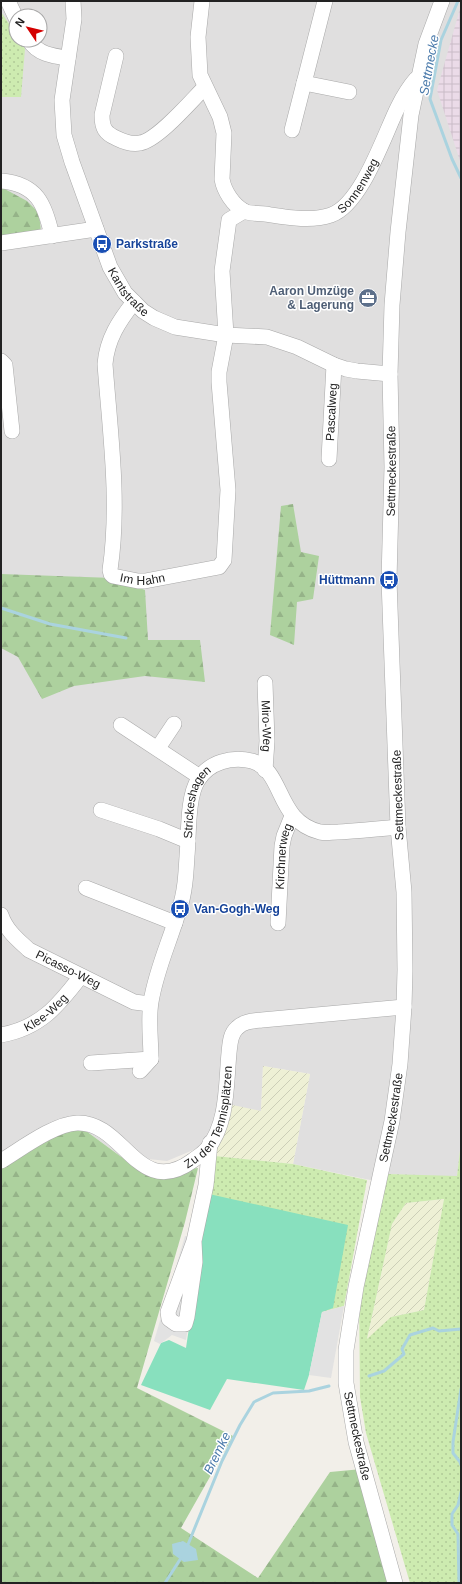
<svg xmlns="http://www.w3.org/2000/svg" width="462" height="1584" font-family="Helvetica,sans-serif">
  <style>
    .residential { fill: #e0dfdf; fill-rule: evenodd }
    .industrial { fill: url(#industrial-grid) }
    .farmland { fill: url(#farmland-furrows) }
    .grass { fill: url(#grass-dots); fill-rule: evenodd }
    .forest { fill: url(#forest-firs) }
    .pitch { fill: #88e0be }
    .parking { fill: #e2e2e2 }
    .water { fill: #aad3df }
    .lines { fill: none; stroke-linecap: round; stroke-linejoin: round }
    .stream { stroke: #aad3df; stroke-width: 3 }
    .minor-casing { stroke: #a9a9a9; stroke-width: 16 }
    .minor { stroke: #fff; stroke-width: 15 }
    .labels { text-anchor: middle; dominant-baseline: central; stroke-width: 3; stroke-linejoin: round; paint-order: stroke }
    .street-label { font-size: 12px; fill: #222; stroke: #fff }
    .transit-label { font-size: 12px; font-weight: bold; fill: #164399; stroke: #fff; text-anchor: start }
    .service-label { font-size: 12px; font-weight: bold; fill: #4e5e75; stroke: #fff; text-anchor: end }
    .water-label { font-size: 13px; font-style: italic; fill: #4a7aab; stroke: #fff }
  </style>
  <defs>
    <pattern id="industrial-grid" width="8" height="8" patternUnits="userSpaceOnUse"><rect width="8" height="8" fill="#ebdbe8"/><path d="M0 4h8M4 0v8" fill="none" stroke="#c9bcc7"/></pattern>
    <pattern id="farmland-furrows" width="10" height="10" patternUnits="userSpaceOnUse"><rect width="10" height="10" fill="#eef0d5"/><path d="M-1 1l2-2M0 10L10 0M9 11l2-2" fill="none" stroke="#ccceb7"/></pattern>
    <pattern id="grass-dots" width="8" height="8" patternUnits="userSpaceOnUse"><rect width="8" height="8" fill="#cdebb0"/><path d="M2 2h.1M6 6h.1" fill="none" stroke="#b0c997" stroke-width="1.8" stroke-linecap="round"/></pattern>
    <pattern id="forest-firs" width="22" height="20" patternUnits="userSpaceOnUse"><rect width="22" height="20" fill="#add19e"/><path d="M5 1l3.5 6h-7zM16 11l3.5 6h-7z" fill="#95b388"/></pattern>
  </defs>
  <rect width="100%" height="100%" fill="#f2efe9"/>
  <path class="residential" d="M1 1H461V1142L457 1177 387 1174 375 1181 293 1164 310 1074 263 1066 261 1111 210 1143 167 1161 120 1156 82 1128 1 1162ZM16 16H40V40H16Z"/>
  <polygon class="industrial" points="461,5 461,164 437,90"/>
  <g class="farmland">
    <polygon points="263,1066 310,1074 293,1164 215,1156 228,1104 261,1111"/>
    <polygon points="444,1199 424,1310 391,1317 367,1340 392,1224 406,1203"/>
  </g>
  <g class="grass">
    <polygon points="1,12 16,34 16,40 20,40 25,49 21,97 1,97"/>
    <path d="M461 1142V1583H410L366 1433 360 1397 359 1287 387 1174 457 1176ZM444 1199 424 1310 391 1317 367 1339 392 1224 406 1203Z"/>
    <polygon points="215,1156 293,1164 367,1180 344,1306 322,1312 209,1194"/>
  </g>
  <g class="forest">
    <polygon points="1,187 27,201 39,213 41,232 1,238"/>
    <polygon points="293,504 301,552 319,556 313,599 297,602 294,645 270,635 281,506"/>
    <polygon points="1,574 113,578 145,590 148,640 200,640 205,682 145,676 74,686 42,699 18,657 1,648"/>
    <polygon points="82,1128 120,1156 150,1174 198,1168 185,1222 137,1388 233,1436 181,1528 258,1578 330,1472 362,1469 396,1583 1,1583 1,1162 52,1137"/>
  </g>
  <polygon class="pitch" points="209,1194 348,1225 333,1308 322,1312 309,1375 304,1390 227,1379 210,1410 141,1385 161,1343 169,1340 186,1348"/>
  <g class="parking">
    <polygon points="185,1236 202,1238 186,1340 172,1335 160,1344 154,1341"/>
    <polygon points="344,1306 331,1378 309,1375 322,1312"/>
  </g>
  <polygon class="water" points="183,1541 196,1549 198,1560 184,1562 173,1554 172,1544"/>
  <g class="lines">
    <g class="stream">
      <polyline points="458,1 441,40 430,99 452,159 461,178"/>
      <polyline points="1,608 50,624 126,638"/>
      <polyline points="369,1376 384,1371 404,1354 402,1349 410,1335 433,1328 439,1331 461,1329"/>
      <polyline points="461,1389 453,1442 453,1453 460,1462 461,1465"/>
      <polyline points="187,1547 222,1461 240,1425 254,1402 273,1393 309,1391 329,1386"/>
      <polyline points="165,1583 181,1558"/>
      <polyline points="459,1583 458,1534 452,1525 452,1514 458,1505 461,1492"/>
    </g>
    <defs>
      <g id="minor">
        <polyline points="8,1 16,18"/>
        <path id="s1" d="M73 1 74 19 62 100 64 135 72 162 110 267 125 293 143 311 154 318 175 327 226 335 267 337 297 347 334 365 346 369 357 371 390 374"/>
        <path id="s2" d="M202 1 198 37 200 75 220 117 224 133 222 179C224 191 233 205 244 211 249 214 258 213 265 214 285 217 311 222 331 215 362 204 384 135 398 107 403 97 409 87 416 79"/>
        <path d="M29 40C37 54 53 56 68 58"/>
        <path d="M116 56 102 115C102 128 105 133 116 138 124 142 132 145 140 143 158 140 191 101 205 87"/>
        <polyline points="304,83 349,92"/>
        <polyline points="292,130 325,1"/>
        <path d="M1 181C37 184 45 204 52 236"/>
        <polyline points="1,243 96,229"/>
        <path id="s3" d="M134 302C119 321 107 339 105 364 110 432 120 502 110 570L111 574 113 576 138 581H145L219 567 224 560 228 490 219 382V372L226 335 222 271 229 220 244 211"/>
        <polyline points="1,361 5,365 12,431"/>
        <path id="s4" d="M329 459 334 365"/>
        <path id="s5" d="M265 683 267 741 265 770"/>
        <polyline points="121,725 200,777"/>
        <polyline points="158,748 174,724"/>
        <polyline points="101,810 159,829 188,841"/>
        <polyline points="86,888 175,923"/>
        <path id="s6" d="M1 915C6 930 17 939 29 950L134 1002 150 1004"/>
        <path id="s7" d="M278 923 282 846 284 836 292 816"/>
        <path id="s8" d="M1 1035C40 1028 58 1006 81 976"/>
        <polyline points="91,1063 151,1059"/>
        <path id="s9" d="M140 1071 151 1059C151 1042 148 1019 151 1002 156 970 170 941 179 910 185 893 186 874 187 856 189 836 187 797 198 780 209 762 232 756 252 761 285 771 275 821 320 832 326 833 332 832 338 832 358 831 378 829 398 827"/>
        <path id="s10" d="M1 1161C21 1149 54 1124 77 1123 124 1121 138 1200 192 1161 197 1157 203 1154 207 1149 228 1124 226 1084 229 1053 230 1044 230 1034 237 1028 244 1021 253 1021 262 1020L404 1007"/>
        <polyline points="194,1241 168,1312 169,1319 176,1324 185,1324 187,1317 195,1262 194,1241 206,1185 210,1143"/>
        <path id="s11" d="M395 1583 356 1442 346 1383V1350L356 1287 392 1121 400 1064 404 1007 405 970 404 892 398 827 389 580 392 467 390 374 392 305 398 232 411 115 426 44 442 1"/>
      </g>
    </defs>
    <use href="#minor" class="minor-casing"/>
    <use href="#minor" class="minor"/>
  </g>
  <defs>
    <symbol id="bus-disc" viewBox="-11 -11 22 22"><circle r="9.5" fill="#1a4fb4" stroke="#fff"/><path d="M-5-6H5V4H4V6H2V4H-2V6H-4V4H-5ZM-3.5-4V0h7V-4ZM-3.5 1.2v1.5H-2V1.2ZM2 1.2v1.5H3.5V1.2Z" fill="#fff"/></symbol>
    <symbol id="office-disc" viewBox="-11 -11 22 22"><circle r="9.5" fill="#5c6f8a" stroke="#fff"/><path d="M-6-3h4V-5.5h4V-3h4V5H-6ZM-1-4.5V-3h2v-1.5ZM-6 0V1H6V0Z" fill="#fff"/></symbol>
  </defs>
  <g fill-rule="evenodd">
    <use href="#bus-disc" x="91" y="233" width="22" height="22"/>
    <use href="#office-disc" x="357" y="287" width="22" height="22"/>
    <use href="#bus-disc" x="378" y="569" width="22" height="22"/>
    <use href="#bus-disc" x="169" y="898" width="22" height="22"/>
  </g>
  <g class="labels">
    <g class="street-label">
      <text stroke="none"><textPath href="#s2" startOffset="352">Sonnenweg</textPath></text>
      <text stroke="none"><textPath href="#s1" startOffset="306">Kantstraße</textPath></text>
      <text stroke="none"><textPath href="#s4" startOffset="47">Pascalweg</textPath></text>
      <text stroke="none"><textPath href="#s11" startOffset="1124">Settmeckestraße</textPath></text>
      <text stroke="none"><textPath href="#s3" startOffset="313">Im Hahn</textPath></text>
      <text stroke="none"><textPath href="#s5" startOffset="43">Miro-Weg</textPath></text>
      <text transform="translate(398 795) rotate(-92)">Settmeckestraße</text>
      <text stroke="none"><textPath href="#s9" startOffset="280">Strickeshagen</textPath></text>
      <text stroke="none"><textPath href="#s7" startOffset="67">Kirchnerweg</textPath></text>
      <text stroke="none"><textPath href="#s6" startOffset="89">Picasso-Weg</textPath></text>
      <text stroke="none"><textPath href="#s8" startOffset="51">Klee-Weg</textPath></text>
      <text stroke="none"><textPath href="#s10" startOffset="268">Zu den Tennisplätzen</textPath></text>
      <text stroke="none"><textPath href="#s11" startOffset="476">Settmeckestraße</textPath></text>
      <text transform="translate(357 1436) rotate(78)">Settmeckestraße</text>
    </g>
    <g class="transit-label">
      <text x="116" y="244">Parkstraße</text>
      <text x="375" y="580" text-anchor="end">Hüttmann</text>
      <text x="194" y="909">Van-Gogh-Weg</text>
    </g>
    <g class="service-label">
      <text x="354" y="291">Aaron Umzüge<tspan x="354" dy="14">&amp; Lagerung</tspan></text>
    </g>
    <g class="water-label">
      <text transform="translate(429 65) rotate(-80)">Settmecke</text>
      <text transform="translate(217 1453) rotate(-64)">Bremke</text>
    </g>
  </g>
  <rect width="462" height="1584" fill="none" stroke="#222222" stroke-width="4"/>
  <g transform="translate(28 28) rotate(305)"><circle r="19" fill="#ffffff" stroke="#a7a7a7"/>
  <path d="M0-3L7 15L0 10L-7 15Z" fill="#d40000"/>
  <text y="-6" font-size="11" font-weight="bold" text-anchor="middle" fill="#222222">N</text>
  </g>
</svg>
